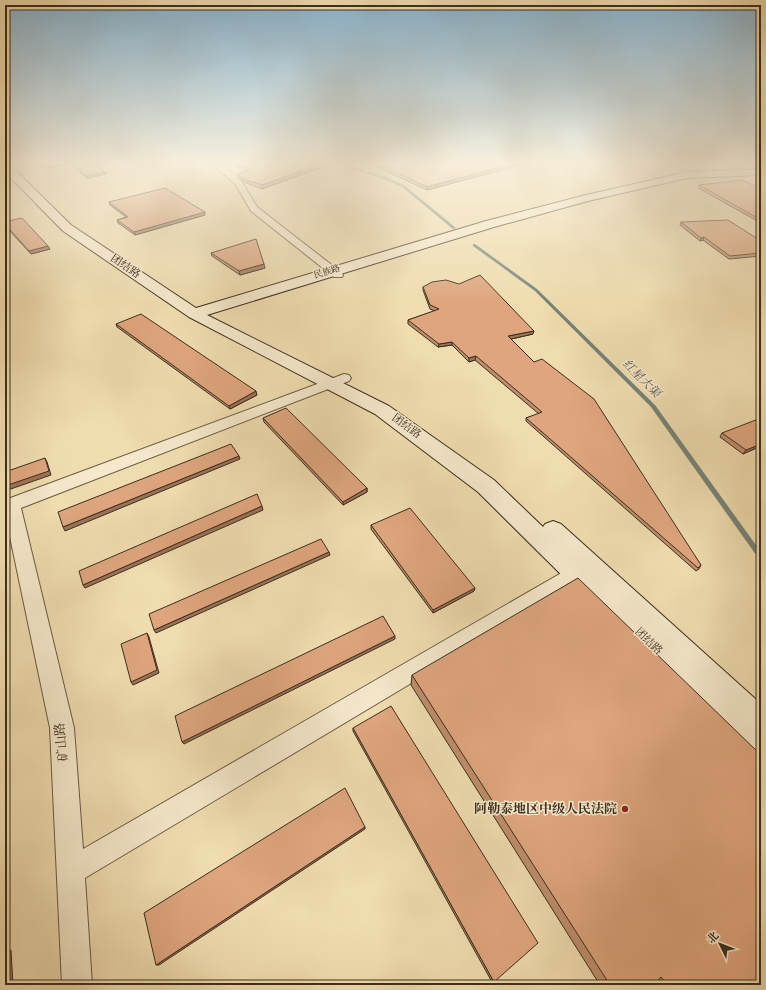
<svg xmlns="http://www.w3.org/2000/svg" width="766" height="990" font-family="'Old Standard TT','Noto Serif SC',serif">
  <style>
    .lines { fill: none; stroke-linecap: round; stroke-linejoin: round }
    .stream { fill: #768277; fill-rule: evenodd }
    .street-casing { stroke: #695a42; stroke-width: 2 }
    .secondary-casing { stroke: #3c2e1d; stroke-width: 2 }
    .street { fill: #f5e8cb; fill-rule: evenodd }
    .secondary { fill: #f5e8cb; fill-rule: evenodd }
    .wall { fill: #bf8e6c; stroke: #3c2e1d }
    .shaded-wall { fill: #9b7458; stroke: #3c2e1d }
    .building { fill: #dea57e; stroke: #3c2e1d }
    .poi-dot { fill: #8f2418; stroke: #f5e8cb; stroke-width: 1.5 }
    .labels { text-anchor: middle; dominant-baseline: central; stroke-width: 3; stroke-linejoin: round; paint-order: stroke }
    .far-street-label { font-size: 9px; fill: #3c2e1d; stroke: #f5e8cb }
    .street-label { font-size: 11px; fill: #3c2e1d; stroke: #f5e8cb }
    .water-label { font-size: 12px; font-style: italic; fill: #545142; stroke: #f5e8cb }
    .near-street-label { font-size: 13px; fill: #3c2e1d; stroke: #f5e8cb }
    .near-poi-label { font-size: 13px; font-weight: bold; fill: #3c2e1d; stroke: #f5e8cb; text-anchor: end }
  </style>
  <rect width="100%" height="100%" fill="#efdcaf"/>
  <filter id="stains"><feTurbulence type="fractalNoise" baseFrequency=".005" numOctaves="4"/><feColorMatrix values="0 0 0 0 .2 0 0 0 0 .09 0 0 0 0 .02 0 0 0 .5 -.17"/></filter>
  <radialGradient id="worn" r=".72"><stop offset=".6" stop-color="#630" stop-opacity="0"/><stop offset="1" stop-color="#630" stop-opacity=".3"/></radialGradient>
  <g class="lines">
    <g class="stream">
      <polygon points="345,164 388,178 404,185 456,228 453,229 402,187 386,180 340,164"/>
      <polygon points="473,244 475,244 537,289 655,405 761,552 761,559 759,559 651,407 535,291 473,246"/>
    </g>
    <defs>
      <g id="street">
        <polygon points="213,164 222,164 242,182 257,207 342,273 343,275 342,277 334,277 251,211 236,185"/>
        <polygon points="344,374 349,375 351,378 349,381 21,508 74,728 83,849 570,568 577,566 584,568 587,574 584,580 85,878 92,985 62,985 50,728 5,513 5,500"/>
      </g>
      <polygon id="secondary" points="5,164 9,164 71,225 196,308 486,221 586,195 687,172 761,169 761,175 687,178 588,201 494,227 207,315 389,406 494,480 543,527 545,524 553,521 561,524 761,704 761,767 750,762 478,492 375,414 189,317 63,231 5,172"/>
    </defs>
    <use href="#street" class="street-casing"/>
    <use href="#secondary" class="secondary-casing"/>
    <use href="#street" class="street"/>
    <use href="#secondary" class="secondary"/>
  </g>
  <g class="wall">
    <polygon points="39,164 63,164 63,165 45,169"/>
    <polygon points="71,164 95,164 105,172 106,174 87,178"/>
    <polygon points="235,164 331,164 262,189 244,182 239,177 238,174 247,171 235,166"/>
    <polygon points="371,164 523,164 427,190"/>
    <polygon points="699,185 761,186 761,223 698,188"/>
    <polygon points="109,202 205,215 135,235 118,223 117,220 126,217 110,205"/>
    <polygon points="5,222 50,249 31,254 5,226"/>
    <polygon points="681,222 761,241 761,256 729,259 703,240 700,241 680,225"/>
    <polygon points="211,253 265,268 240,275 212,256"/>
    <polygon points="423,287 533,334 511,339 701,565 699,569 696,571 526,421 526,418 539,414 475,360 469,362 452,345 438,347 408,324 408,320 435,311 430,309 423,290"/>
    <polygon points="116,324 257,395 230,409 117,327"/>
    <polygon points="263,418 367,488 367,492 343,505 264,422"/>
    <polygon points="722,433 761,446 743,454 720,437"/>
    <polygon points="371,525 475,588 474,591 433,613 371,529"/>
    <polygon points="412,675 761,985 655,985 654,984 653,985 600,985 411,685"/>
    <polygon points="353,728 494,982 492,982 353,731"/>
  </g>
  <g class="shaded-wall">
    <polygon points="53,164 63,164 63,165 45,169 44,166"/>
    <polygon points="322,164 331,164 262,189 262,185"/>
    <polygon points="511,164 523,164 427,190 427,187"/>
    <polygon points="105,172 106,174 87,178 86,176"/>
    <polygon points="205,212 205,215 135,235 134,232"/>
    <polygon points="704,237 703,240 700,241 701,238"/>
    <polygon points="48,246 50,249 31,254 29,251"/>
    <polygon points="264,264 265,268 240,275 239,271"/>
    <polygon points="534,331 533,334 507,340 508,336"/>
    <polygon points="452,342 452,345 438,347 439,344"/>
    <polygon points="476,356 475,360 469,362 469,358"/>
    <polygon points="256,391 257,395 230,409 229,406"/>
    <polygon points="761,444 761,446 743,454 746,450"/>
    <polygon points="239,456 240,459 65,531 63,527"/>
    <polygon points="45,458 47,462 51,475 5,491 5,486"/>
    <polygon points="367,488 367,492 343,505 343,502"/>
    <polygon points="262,506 263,510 85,588 83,585"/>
    <polygon points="329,552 330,555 156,633 154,630"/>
    <polygon points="475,588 474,591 433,613 433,610"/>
    <polygon points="147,633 149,637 159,673 133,685 131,682"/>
    <polygon points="395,636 395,639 184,744 182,742"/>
    <polygon points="365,827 365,829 159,965 156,965"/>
    <polygon points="6,949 11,950 13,985 8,985"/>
  </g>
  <g class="building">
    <polygon points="41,164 53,164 44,166"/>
    <polygon points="73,164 95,164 105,172 86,176"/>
    <polygon points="238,164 322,164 262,185 243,179 238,174 252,170"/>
    <polygon points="379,164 511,164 427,187"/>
    <polygon points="742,180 755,186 761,186 761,220 699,185"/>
    <polygon points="165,188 205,212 134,232 117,220 128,217 109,202"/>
    <polygon points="22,218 48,246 29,251 5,224 5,222"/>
    <polygon points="728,220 761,241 761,253 730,256 704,237 701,238 681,222"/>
    <polygon points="256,239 264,264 239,271 211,253"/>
    <polygon points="480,275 534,331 508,336 534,362 542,359 594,399 701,565 698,568 526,418 542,412 476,356 469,358 452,342 439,344 408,320 439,309 430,305 423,287 432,282 446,280 459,284"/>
    <polygon points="141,314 256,391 229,406 116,324"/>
    <polygon points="286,408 367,488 343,502 263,418"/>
    <polygon points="761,418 761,444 746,450 722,433"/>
    <polygon points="231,444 239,456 63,527 58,512"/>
    <polygon points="45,458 49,471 5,486 5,472"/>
    <polygon points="257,494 262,506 83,585 79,571"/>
    <polygon points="410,508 475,588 433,610 371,525"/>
    <polygon points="321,539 329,552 154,630 149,614"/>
    <polygon points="578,578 761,755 761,985 667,985 661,977 653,985 610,985 412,675"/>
    <polygon points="383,616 395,636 182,742 175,716"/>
    <polygon points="147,633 157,670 131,682 121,644"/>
    <polygon points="391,706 538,943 494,982 353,728"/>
    <polygon points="345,788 365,827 156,965 144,913"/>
    <polygon points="6,949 8,985 5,985 5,950"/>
    <polygon points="408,981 410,985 403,985"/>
  </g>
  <linearGradient id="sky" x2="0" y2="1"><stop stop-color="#89b6d3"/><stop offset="0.54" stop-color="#f8efdb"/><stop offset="1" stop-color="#f8efdb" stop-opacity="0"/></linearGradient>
  <rect width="766" height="303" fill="url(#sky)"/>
  <circle class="poi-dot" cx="625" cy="809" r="4"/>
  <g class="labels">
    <g class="far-street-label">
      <text transform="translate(327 272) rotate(-17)">民族路</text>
    </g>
    <g class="street-label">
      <text transform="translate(125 267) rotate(34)">团结路</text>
      <text transform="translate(406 427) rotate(36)">团结路</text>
      <text transform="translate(648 642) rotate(44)">团结路</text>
    </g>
    <g class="water-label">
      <text transform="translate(641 379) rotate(45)">红星大渠</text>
    </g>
    <g class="near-street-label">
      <text transform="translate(62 742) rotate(-96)">矿山路</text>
    </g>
    <g class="near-poi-label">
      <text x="617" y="809">阿勒泰地区中级人民法院</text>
    </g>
  </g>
  <rect width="766" height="990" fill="none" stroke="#efdcaf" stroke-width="20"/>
  <rect x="6" y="6" width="754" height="978" fill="none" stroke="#3c2e1d" stroke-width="2"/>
  <rect x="10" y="10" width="746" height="970" fill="none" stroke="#3c2e1d"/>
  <g transform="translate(720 944) rotate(313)" stroke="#f5e8cb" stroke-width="3" paint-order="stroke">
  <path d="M0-3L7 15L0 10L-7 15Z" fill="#3c2e1d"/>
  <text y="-6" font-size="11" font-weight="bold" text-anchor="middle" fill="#3c2e1d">北</text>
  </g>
  <rect width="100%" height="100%" filter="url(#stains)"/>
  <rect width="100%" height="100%" fill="url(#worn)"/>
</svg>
